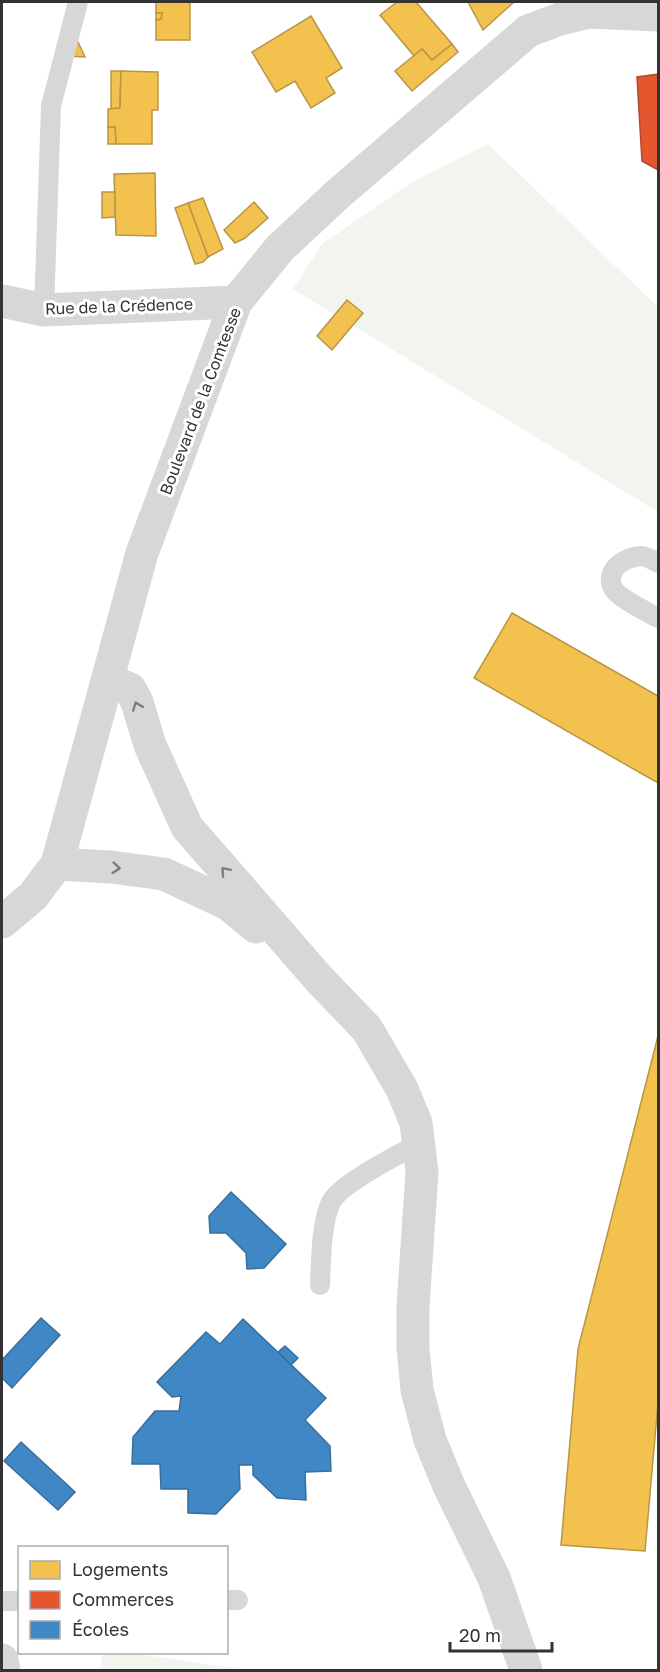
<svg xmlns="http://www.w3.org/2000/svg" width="660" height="1672" font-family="'Golos Text',sans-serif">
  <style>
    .green { fill: #f1f5ed }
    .homes { fill: #f2c14e; stroke: #b99646; stroke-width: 1.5 }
    .shops { fill: #e4572e; stroke: #af4c30; stroke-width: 1.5 }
    .schools { fill: #3f88c5; stroke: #3b6e99; stroke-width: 1.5 }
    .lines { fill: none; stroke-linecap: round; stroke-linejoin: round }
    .service { stroke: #d7d7d7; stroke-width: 20 }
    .minor { stroke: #d7d7d7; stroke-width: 33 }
    .oneway { stroke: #7d7d7d }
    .labels { text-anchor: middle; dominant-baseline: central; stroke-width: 6; stroke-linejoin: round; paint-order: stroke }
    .street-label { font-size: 16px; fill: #333; stroke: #fff }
  </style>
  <rect width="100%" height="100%" fill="#fff"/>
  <g class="green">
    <polygon points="488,144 658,307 658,512 293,289 322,244 414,181"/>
    <polygon points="103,1653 132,1653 245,1670 100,1670"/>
  </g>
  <g class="homes">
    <polygon points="156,2 190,2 190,40 156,40 156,20 161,19 162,13 156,13"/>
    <polygon points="397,2 416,2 452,44 432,60 422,49 414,56 380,15"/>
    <polygon points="468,2 514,2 483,30"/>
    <polygon points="156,13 162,13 161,19 156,20"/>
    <polygon points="311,16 342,68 326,78 335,93 311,108 295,81 276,92 252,52"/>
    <polygon points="71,38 78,42 85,57 66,56"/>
    <polygon points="452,44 458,52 412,91 395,71 422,49 432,60"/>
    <polygon points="111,71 121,71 120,108 111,109"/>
    <polygon points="121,71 158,72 158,110 152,110 152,144 116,144 115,127 108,127 108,109 120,108"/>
    <polygon points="108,127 115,127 116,144 108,144"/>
    <polygon points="155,173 156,236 116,235 114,174"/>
    <polygon points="102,192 115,192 115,217 102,218"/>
    <polygon points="203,198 223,249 208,257 188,203"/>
    <polygon points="254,202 268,218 245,238 235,243 224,230"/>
    <polygon points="188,203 208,257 203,262 195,264 175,208"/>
    <polygon points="347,300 363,313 332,350 317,336"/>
    <polygon points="512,613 658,696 658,783 474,678"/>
    <polygon points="658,1036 658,1403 645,1551 561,1545 578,1349"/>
  </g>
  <polygon class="shops" points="658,74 658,170 642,161 637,77"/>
  <g class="schools">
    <polygon points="231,1192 286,1244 264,1268 247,1269 246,1253 226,1233 210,1233 209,1216"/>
    <polygon points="41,1318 60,1335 12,1388 2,1378 2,1360"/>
    <polygon points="243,1319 326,1398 305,1420 330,1446 331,1471 305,1472 306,1500 277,1498 253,1475 253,1465 239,1465 240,1489 216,1514 188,1513 188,1489 161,1489 160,1464 132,1464 133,1437 155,1411 179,1411 181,1396 172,1397 157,1382 206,1332 220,1344"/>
    <polygon points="285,1346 298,1358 291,1365 278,1352"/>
    <polygon points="21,1442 75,1492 58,1510 4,1461"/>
  </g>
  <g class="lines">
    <g class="service">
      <polyline points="44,310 51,106 78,2"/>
      <path d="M658 563C653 560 646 556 641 556 626 557 606 568 612 586 615 597 648 612 658 618"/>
      <path d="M320 1285C321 1261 321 1224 331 1202 341 1183 399 1155 419 1143"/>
      <polyline points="226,1600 238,1600"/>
      <polyline points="2,1601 20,1601"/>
    </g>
    <g class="minor">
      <polyline points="2,301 44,310 236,302"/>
      <polyline points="108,680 130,689 137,702 150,745 187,827 319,979 367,1029 402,1089 416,1123 422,1172 413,1306 413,1348 417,1390 430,1440 449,1486 494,1578 526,1670"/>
      <polyline points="57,864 111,867 164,874 228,904 256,927"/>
      <polyline points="2,922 33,896 57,864 142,553 236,302 280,248 338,194 528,31 560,19 589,12 658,15"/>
      <polyline points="2,1660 4,1670"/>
    </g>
  </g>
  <defs><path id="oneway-chevron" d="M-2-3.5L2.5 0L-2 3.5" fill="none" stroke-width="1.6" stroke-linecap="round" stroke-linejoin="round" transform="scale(1.5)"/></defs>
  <g class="oneway">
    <use href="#oneway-chevron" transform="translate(137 706) rotate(-111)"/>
    <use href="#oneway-chevron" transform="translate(116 868) rotate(6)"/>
    <use href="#oneway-chevron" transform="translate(225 871) rotate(-131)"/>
  </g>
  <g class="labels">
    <g class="street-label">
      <text transform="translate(119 306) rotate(-2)">Rue de la Crédence</text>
      <text transform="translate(200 401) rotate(-69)">Boulevard de la Comtesse</text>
    </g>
  </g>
  <rect width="660" height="1672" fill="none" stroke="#333333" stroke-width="6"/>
  <rect x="18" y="1546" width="210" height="108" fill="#ffffff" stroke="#adadad" stroke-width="1.5"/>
  <rect x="30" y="1561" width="30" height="18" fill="#f2c14e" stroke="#adadad" stroke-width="1.5"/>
  <text x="72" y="1576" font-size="18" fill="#333333">Logements</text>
  <rect x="30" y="1591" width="30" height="18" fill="#e4572e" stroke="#adadad" stroke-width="1.5"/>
  <text x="72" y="1606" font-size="18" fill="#333333">Commerces</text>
  <rect x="30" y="1621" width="30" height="18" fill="#3f88c5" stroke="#adadad" stroke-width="1.5"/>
  <text x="72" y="1636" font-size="18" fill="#333333">Écoles</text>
  <path d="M450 1642v9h102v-9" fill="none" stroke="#333333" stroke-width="3"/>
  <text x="459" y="1642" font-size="18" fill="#333333" stroke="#ffffff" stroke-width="4.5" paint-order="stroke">20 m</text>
</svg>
